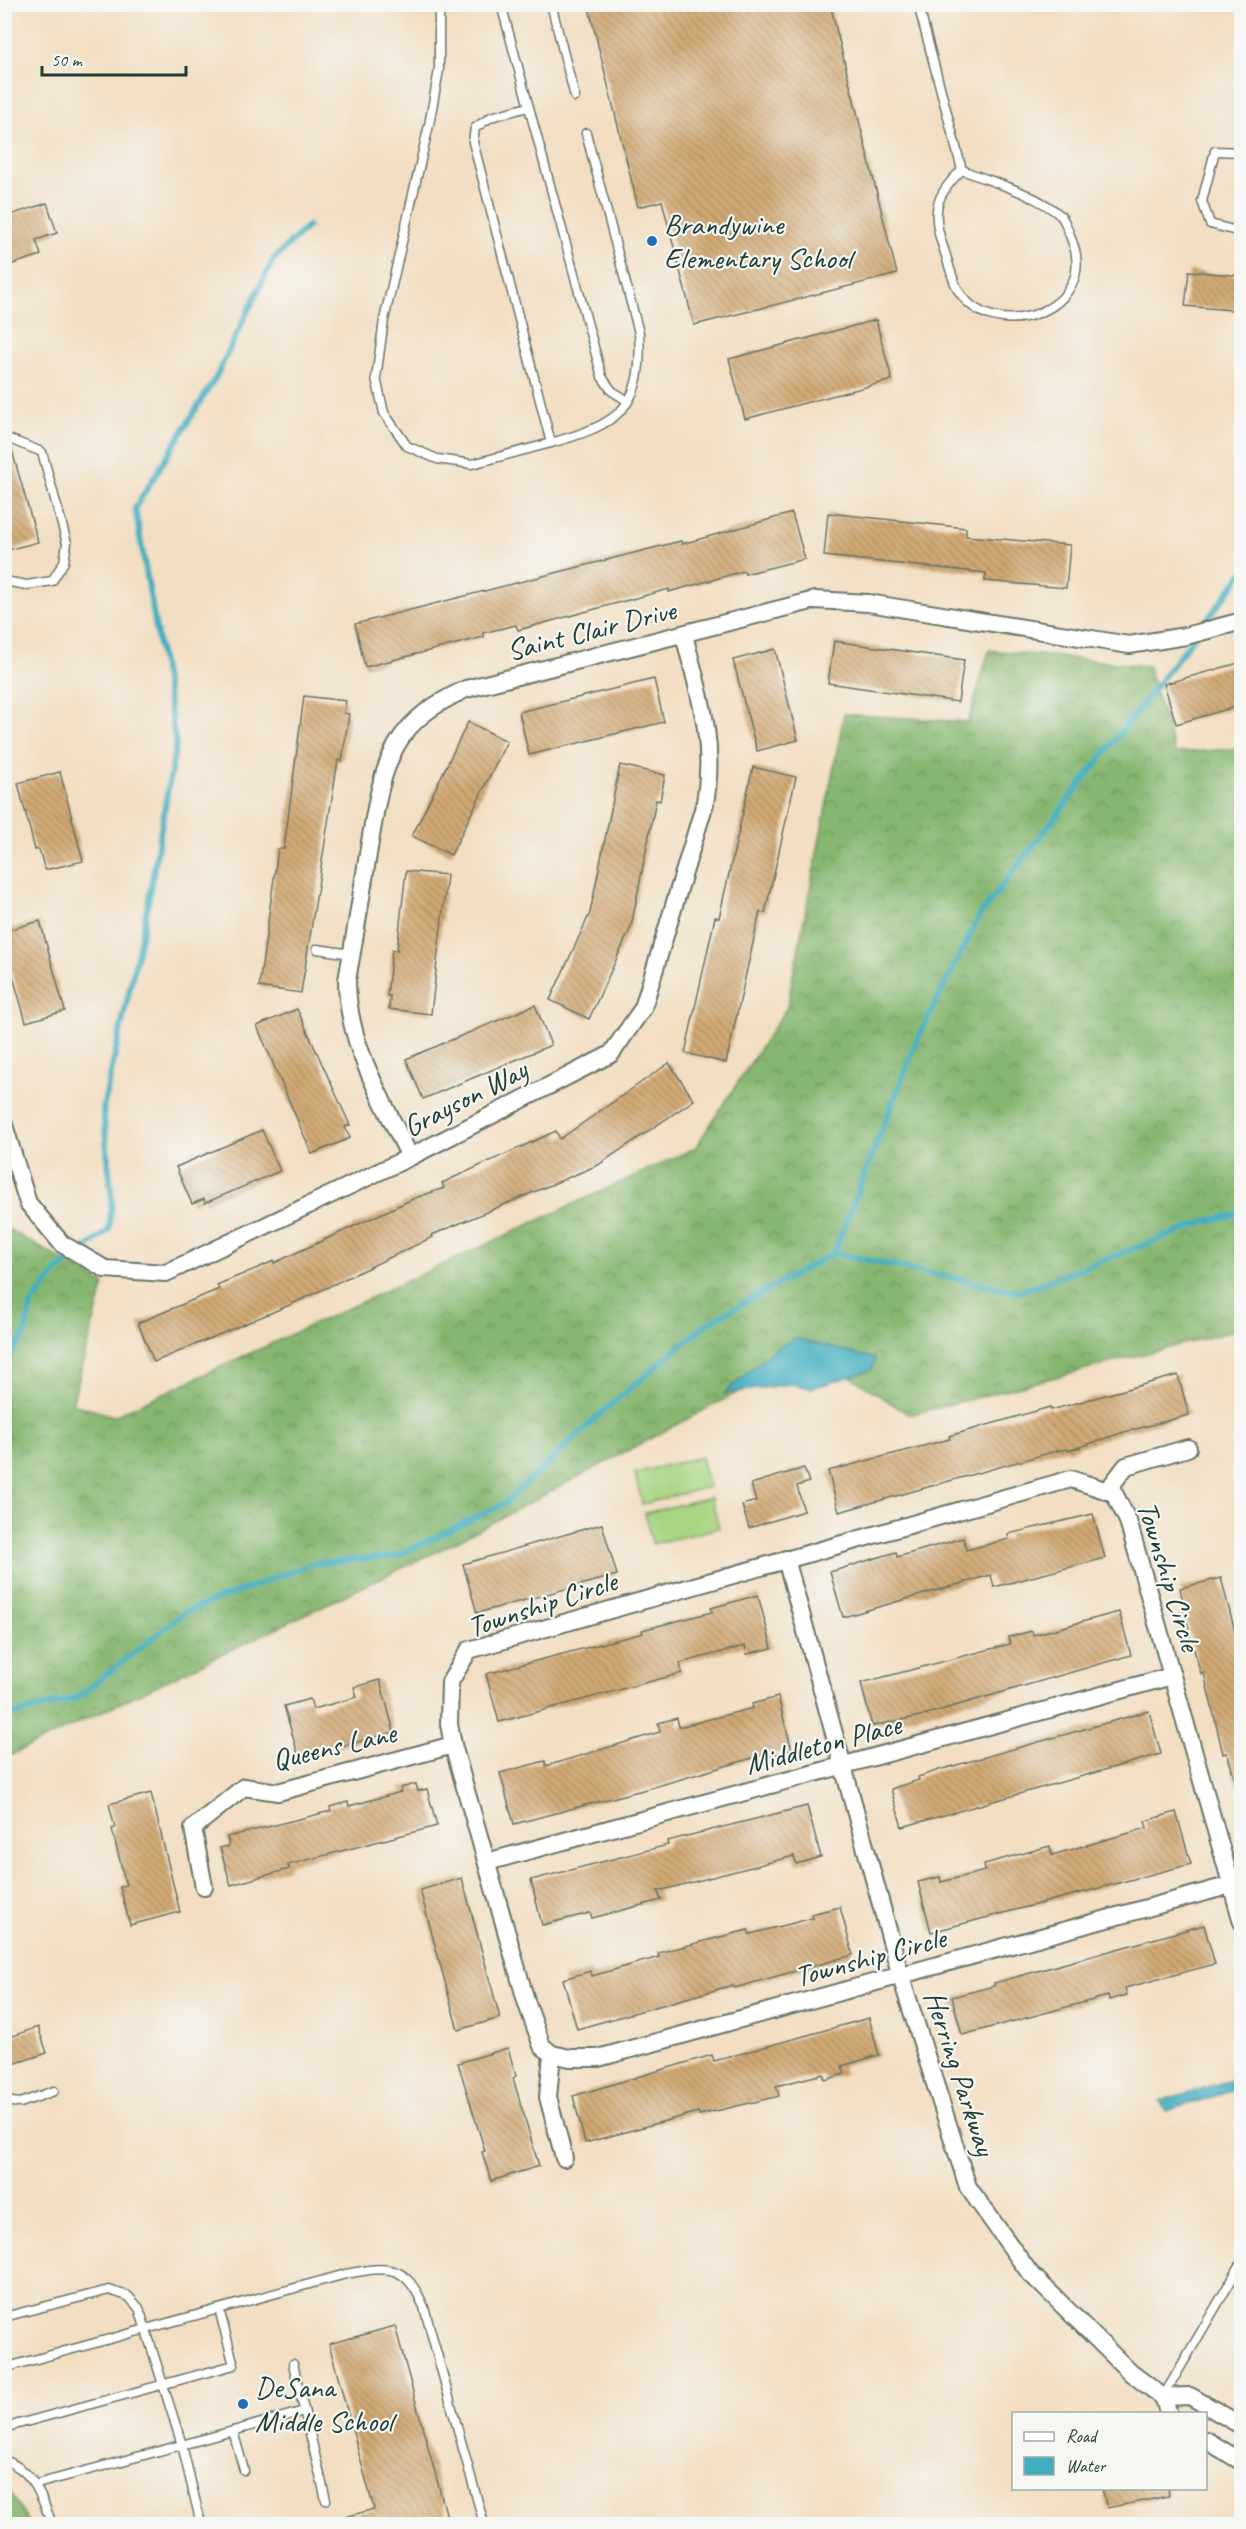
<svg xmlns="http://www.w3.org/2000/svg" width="1246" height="2529" font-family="Caveat,sans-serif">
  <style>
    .green { fill: #a9d481; stroke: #64885a; stroke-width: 1.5 }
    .forest { fill: url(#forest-crowns); stroke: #527a52; stroke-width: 1.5 }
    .water { fill: #41aebf; stroke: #30767a; stroke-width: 1.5 }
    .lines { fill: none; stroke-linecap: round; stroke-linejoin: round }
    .stream { stroke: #41aebf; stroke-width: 6 }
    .building { fill: url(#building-back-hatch) }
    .service-casing { stroke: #697566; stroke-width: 11 }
    .minor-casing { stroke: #697566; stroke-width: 20 }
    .service { stroke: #fff; stroke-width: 8 }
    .minor { stroke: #fff; stroke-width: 16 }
    .poi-dot { fill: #1f6fb2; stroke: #f6f6f2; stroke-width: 2 }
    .labels { text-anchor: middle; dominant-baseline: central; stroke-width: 4.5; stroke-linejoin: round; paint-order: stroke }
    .poi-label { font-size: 30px; fill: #1f3d34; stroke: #f6f6f2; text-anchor: start }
    .street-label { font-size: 30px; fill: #1f3d34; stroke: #f6f6f2 }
  </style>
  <defs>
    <pattern id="forest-crowns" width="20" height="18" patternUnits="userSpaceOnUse" patternTransform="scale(1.5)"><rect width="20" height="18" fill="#86b66f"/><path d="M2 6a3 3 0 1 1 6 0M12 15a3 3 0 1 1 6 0" fill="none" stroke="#6d955c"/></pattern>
    <pattern id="building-back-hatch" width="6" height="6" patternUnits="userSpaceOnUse" patternTransform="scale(1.5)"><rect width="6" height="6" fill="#d1a974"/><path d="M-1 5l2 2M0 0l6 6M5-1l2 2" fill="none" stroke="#a98b60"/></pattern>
  </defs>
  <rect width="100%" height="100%" fill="#f6f6f2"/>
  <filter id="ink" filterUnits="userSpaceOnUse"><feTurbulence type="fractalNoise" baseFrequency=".0167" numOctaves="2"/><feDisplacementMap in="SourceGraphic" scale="12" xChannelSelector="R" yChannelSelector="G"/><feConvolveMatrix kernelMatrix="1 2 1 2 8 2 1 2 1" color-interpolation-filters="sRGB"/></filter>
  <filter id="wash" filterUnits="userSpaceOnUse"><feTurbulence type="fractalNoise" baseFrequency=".008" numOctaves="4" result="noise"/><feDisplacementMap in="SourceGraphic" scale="24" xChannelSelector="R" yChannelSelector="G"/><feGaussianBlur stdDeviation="1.35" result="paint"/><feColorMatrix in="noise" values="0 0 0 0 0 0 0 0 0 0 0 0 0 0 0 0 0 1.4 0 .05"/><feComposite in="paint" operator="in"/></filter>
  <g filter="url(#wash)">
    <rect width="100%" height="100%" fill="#f2dec2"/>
    <g class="green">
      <polygon points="701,1457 709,1487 642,1504 635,1473"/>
      <polygon points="711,1497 719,1528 652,1544 645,1513"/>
    </g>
    <g class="forest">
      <polygon points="989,650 1148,666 1175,753 1241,748 1241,1329 909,1415 814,1352 444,1548 5,1758 5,1232 10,1230 104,1284 72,1404 114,1416 695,1148 787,1007 844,714 968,722"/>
      <polygon points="5,2484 30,2524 5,2524"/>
    </g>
    <g class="water">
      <polygon points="795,1338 875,1359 872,1370 812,1388 789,1384 724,1394 773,1350"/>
      <polygon points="1241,2077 1241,2088 1166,2111 1160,2101"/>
    </g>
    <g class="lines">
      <g class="stream">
        <polyline points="1200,629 1242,574"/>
        <polyline points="834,1253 1019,1292 1207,1221 1242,1213"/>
        <polyline points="4,1365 25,1334 31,1305 57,1271 109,1230 112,1200 103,1109 145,919 176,744 135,508 216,377 273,260 308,226"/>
        <polyline points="4,1717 77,1698 185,1612 311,1564 397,1556 505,1503 608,1407 708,1323 834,1253 916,1042 980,915 1194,637"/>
      </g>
    </g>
    <g id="blocks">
      <g class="building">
        <polygon points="588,4 830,4 897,274 694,325 662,201 638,207"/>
        <polygon points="47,203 57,233 36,240 41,255 10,265 4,249 4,217"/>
        <polygon points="1189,271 1242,276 1242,311 1185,306"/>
        <polygon points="876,320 892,380 745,419 729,359"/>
        <polygon points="4,444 11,447 38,542 4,551"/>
        <polygon points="792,513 805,559 745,574 744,571 669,592 669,589 518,630 516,625 483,633 484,637 365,667 355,624 681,541 682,544"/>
        <polygon points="828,513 966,528 966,536 1070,545 1066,588 985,581 986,573 824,556"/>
        <polygon points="834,641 964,660 958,702 828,683"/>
        <polygon points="775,649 798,740 757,751 733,660"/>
        <polygon points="1242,662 1242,705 1176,724 1164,684"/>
        <polygon points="654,679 664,722 529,755 519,712"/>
        <polygon points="304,696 346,701 344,713 349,714 342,761 338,760 301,993 259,987 278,849 284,849"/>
        <polygon points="468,722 507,741 451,855 412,836"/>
        <polygon points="620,765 665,775 660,801 656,800 631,927 589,1019 550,1000 590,913"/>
        <polygon points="753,767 796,777 765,913 760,912 726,1063 685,1053 715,917 719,918"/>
        <polygon points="60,772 83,861 45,870 39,849 35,850 18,783"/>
        <polygon points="406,871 447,875 431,1014 389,1009 390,996 387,996 392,950 397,950"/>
        <polygon points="40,921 65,1011 26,1022 4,945 4,931"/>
        <polygon points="535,1005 551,1045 423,1099 406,1059"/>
        <polygon points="297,1009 350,1125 345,1127 350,1138 312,1154 257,1026"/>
        <polygon points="669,1063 694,1100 598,1165 432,1235 433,1237 292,1304 154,1362 138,1323 219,1289 217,1285 274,1261 274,1263 415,1198 444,1188 442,1183 556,1131 560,1139"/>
        <polygon points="262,1130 280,1171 205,1203 204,1199 192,1204 176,1167"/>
        <polygon points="1178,1375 1189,1415 1121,1433 1068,1451 1067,1449 1056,1451 839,1512 828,1471 950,1439 949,1436 1050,1407 1051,1410"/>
        <polygon points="804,1468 809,1482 797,1486 804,1511 749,1528 742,1505 756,1501 751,1484"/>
        <polygon points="1093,1514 1105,1558 994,1587 991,1575 843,1617 830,1572 896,1552 897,1557 963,1538 966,1550 1009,1539 1008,1534"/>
        <polygon points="602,1524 617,1575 477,1613 463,1564"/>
        <polygon points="1221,1578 1242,1658 1242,1787 1237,1787 1227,1753 1223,1754 1204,1673 1201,1674 1190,1636 1180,1588"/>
        <polygon points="758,1595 772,1648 747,1654 745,1646 680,1663 682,1673 499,1722 486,1674 643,1633 642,1630 712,1612 711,1608"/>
        <polygon points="1119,1612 1131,1655 920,1716 872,1726 861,1683 1010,1644 1008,1637 1032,1631 1033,1635"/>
        <polygon points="380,1680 394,1732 299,1758 284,1706 310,1699 313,1709 357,1697 354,1687"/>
        <polygon points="778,1697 792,1750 764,1757 763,1755 654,1787 514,1824 500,1773 545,1761 546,1766 660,1732 658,1723 677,1718 679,1727 753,1708 752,1704"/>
        <polygon points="1149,1711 1161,1754 902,1827 891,1789 919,1780 918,1777 939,1770"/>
        <polygon points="416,1784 418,1791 427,1789 437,1826 288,1865 289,1869 231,1885 220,1848 229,1846 227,1837 331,1811 330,1807 348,1802 349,1806 401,1792 400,1788"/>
        <polygon points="151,1793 180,1912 130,1925 120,1887 126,1885 112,1829 115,1828 109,1804"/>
        <polygon points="807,1806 821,1857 796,1864 794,1856 658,1891 661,1900 592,1918 590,1913 542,1925 531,1880 668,1845 667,1841"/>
        <polygon points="1176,1812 1191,1864 931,1932 918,1882 940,1877 941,1882 985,1871 984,1864 1050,1846 1052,1855 1147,1828 1145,1821"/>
        <polygon points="462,1878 500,2018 458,2030 420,1890"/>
        <polygon points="840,1907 853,1955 734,1988 733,1985 577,2029 563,1979 591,1971 592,1976 659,1957 658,1953 748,1930 750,1934 813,1918 811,1914"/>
        <polygon points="1204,1925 1215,1964 1125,1988 1127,1995 1109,2000 1108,1996 962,2035 952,1997 994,1986 994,1983"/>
        <polygon points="869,2018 879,2055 842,2066 845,2074 825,2080 823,2074 776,2086 779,2096 699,2115 698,2112 585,2143 573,2096 712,2055 714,2061"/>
        <polygon points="38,2027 47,2053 4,2067 4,2039"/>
        <polygon points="508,2048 516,2076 513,2078 539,2166 491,2181 482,2152 485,2151 458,2063"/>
        <polygon points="395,2326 449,2524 334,2524 334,2520 374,2509 329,2344"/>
        <polygon points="1102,2488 1168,2488 1169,2496 1107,2508"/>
      </g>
    </g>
  </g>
  <g filter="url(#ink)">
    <use href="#blocks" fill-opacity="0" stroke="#697566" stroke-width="1.5"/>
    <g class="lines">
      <defs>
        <g id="service">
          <polyline points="439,4 439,70 429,125 384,320 376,378 384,413 407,446 437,459 472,464 551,443 473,142 475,128 491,117 528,107"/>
          <polyline points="501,4 602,377 612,391 628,401"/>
          <polyline points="551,4 575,97"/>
          <polyline points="918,4 962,170"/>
          <polyline points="1242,152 1215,151 1202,201 1210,224 1233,230 1242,224"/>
          <path d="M962 170C994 183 1035 193 1061 216 1066 222 1069 233 1072 241 1100 310 993 348 958 290 951 277 948 260 943 247 931 212 935 195 962 170Z"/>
          <polyline points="4,437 42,452 67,543 64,562 52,581 27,585 4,581"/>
          <path d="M551 443C618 424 644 409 639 333L586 133"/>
          <polyline points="317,949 351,954"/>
          <polyline points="4,2101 20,2103 54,2091"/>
          <polyline points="4,2317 109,2290 128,2296 139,2308 182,2445 201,2524"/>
          <polyline points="293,2364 326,2500"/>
          <path d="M4 2368 346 2274C389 2266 405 2263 424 2307L484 2524"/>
          <polyline points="1163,2397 1242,2262"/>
          <polyline points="4,2425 11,2426 234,2365 219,2309"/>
          <polyline points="233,2431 304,2411"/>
          <path d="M4 2460C35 2471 41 2497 52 2524"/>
          <polyline points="37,2484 233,2431 244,2470"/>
        </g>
        <g id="minor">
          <path d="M4 1125 28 1203 62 1244 105 1269 166 1273 410 1157 611 1054 643 1008 705 803C716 741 699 694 684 635"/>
          <path d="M410 1157C383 1100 347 1045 347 980 355 936 362 892 369 848 375 814 379 777 396 746 411 718 438 702 466 689L815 600 868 603 1129 645 1186 636 1242 621"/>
          <polyline points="1107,1491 1126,1466 1188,1448"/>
          <polyline points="786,1559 901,1977 968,2187 1029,2272 1131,2373 1163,2397 1169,2414"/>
          <polyline points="487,1862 1172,1676"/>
          <polyline points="1231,1885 598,2058 570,2058 552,2054 542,2046 527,2004 453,1745 449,1724 450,1682 469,1650 1071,1479 1114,1493 1128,1521 1242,1922"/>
          <polyline points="204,1887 193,1828 244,1787 278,1792 453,1745"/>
          <polyline points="552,2054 548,2097 564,2158"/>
          <polyline points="1163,2397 1190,2396 1242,2426"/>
          <polyline points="1206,2440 1242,2462"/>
        </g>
      </defs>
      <use href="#service" class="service-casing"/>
      <use href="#minor" class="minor-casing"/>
      <use href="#service" class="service"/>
      <use href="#minor" class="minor"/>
    </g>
  </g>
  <g class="poi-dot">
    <circle cx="652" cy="241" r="6"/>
    <circle cx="243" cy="2404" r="6"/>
  </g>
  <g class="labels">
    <g class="poi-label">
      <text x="664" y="224">Brandywine<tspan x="664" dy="34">Elementary School</tspan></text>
      <text x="255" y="2387">DeSana<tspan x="255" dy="34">Middle School</tspan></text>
    </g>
    <g class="street-label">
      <text transform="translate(591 630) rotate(-14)">Saint Clair Drive</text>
      <text transform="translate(465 1098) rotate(-27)">Grayson Way</text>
      <text transform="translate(1169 1576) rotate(73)">Township Circle</text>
      <text transform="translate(542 1604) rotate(-18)">Township Circle</text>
      <text transform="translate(823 1744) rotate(-15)">Middleton Place</text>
      <text transform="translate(334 1746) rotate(-13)">Queens Lane</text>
      <text transform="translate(870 1957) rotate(-15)">Township Circle</text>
      <text transform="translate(960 2073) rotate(72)">Herring Parkway</text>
    </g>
  </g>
  <rect width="1246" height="2529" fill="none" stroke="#f6f6f2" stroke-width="24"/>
  <rect x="1012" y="2412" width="195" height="78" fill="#f6f6f2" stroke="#a0aca6" stroke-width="1.5"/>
  <rect x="1024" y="2432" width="30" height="9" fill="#ffffff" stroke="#a0aca6" stroke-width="1.5"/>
  <text x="1066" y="2442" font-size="18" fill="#1f3d34">Road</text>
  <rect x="1024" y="2457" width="30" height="18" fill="#41aebf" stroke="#a0aca6" stroke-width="1.5"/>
  <text x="1066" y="2472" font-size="18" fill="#1f3d34">Water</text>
  <path d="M42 66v9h144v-9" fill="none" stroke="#1f3d34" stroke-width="3"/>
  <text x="51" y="66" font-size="18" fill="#1f3d34" stroke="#f6f6f2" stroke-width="4.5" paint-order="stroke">50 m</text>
</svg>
